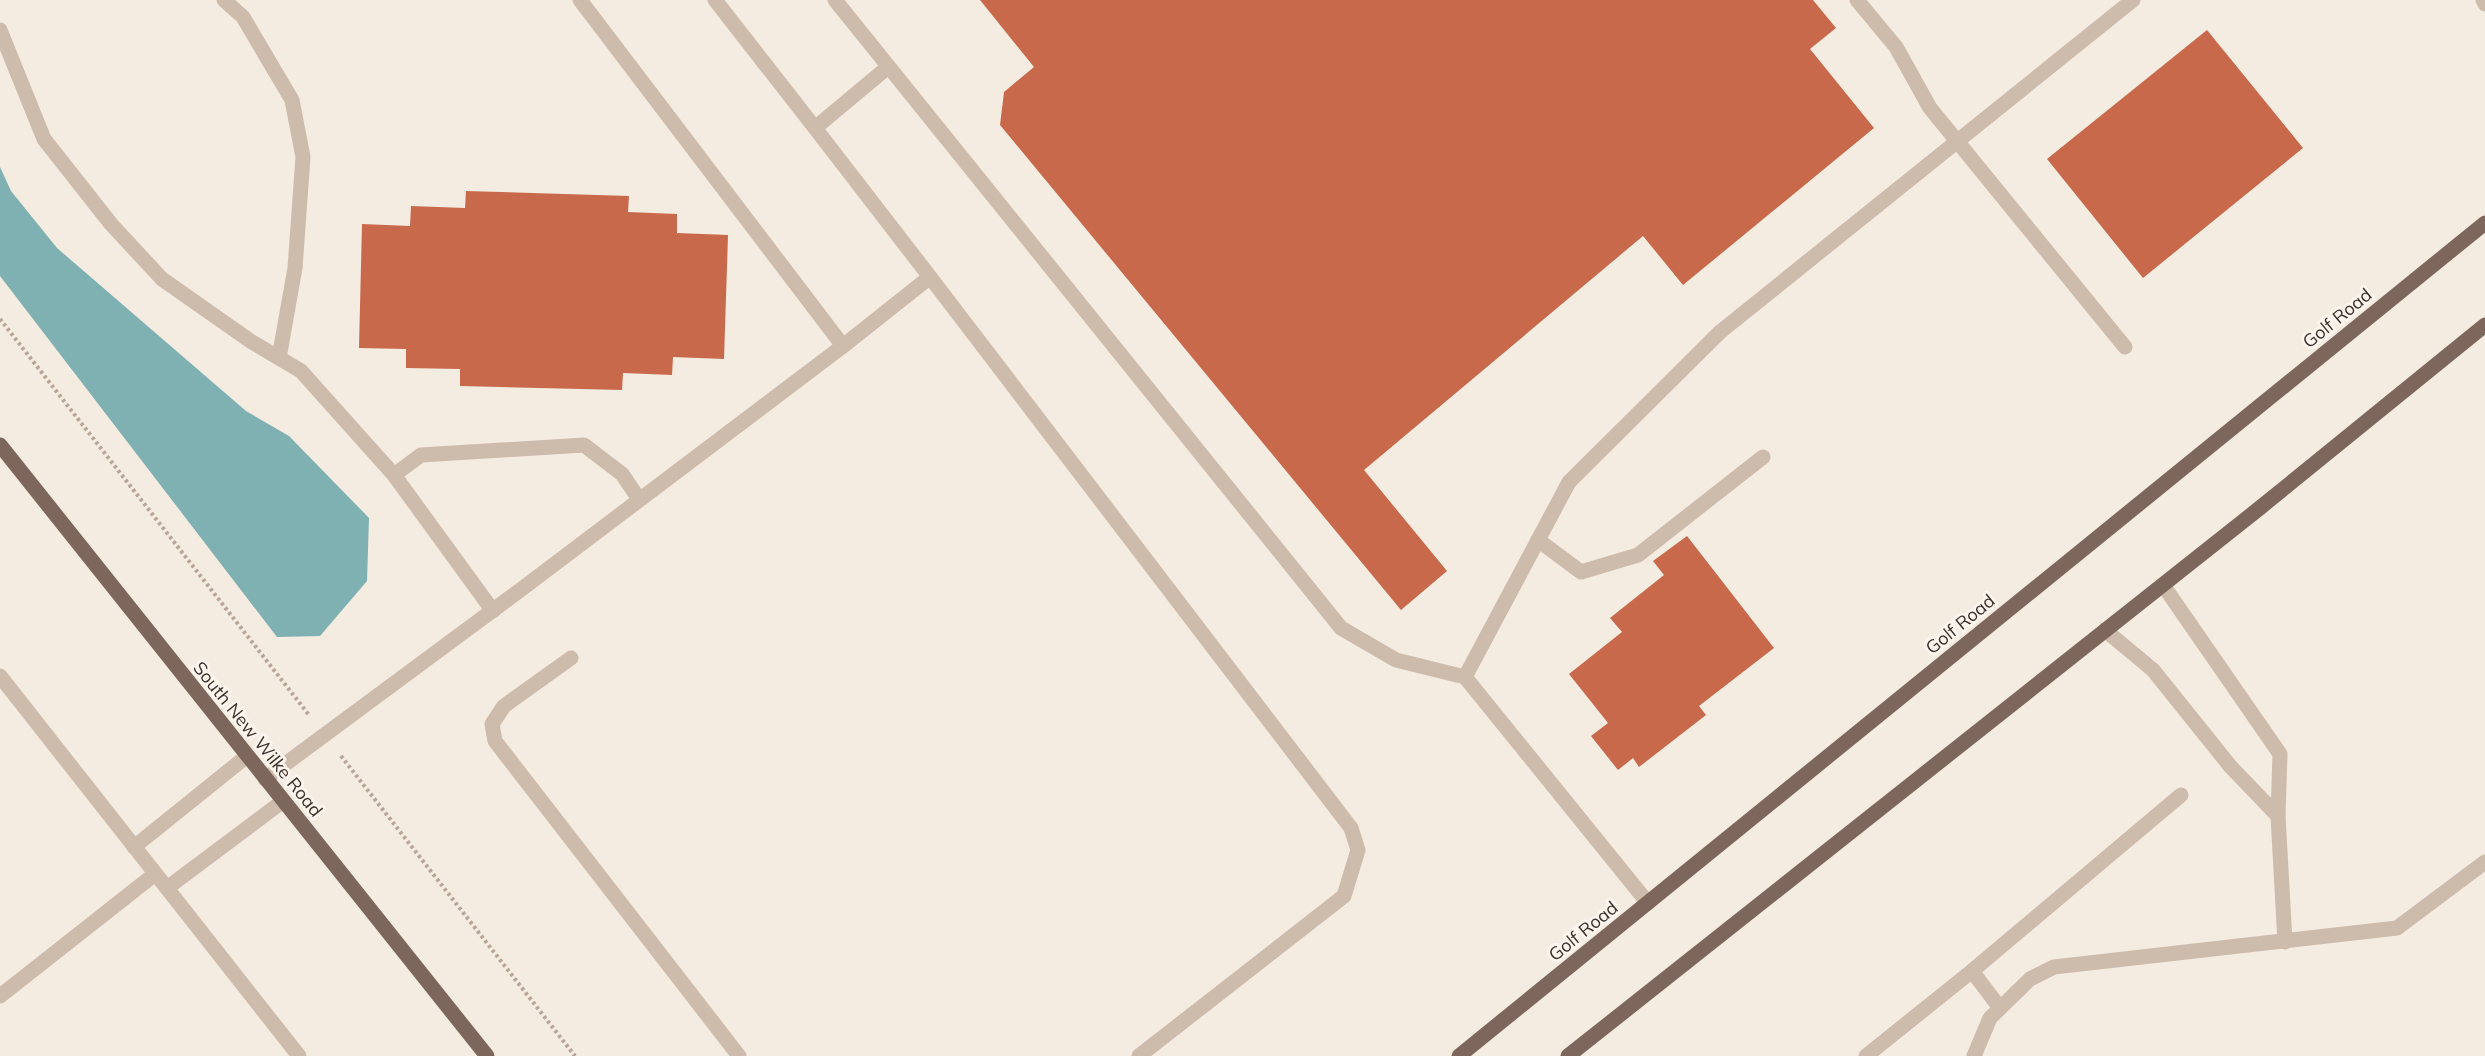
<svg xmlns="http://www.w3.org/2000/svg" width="2485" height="1056" font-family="Mulish,sans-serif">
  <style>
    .water { fill: #7fb0b2 }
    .building { fill: #c8694b }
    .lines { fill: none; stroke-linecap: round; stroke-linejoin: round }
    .path { stroke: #b9a596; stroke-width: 4; stroke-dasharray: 3 3; stroke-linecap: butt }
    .minor { stroke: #cdbbac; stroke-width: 15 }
    .major { stroke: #7d675c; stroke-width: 15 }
    .labels { text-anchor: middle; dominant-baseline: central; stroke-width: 6; stroke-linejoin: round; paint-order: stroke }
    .street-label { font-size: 18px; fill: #3b302b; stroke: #fbf5ee }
  </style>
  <rect width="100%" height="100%" fill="#f4ebe1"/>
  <polygon class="water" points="0,167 11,191 57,248 246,411 289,436 369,518 367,581 320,636 277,637 0,276"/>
  <g class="building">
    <polygon points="980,0 1813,0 1836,28 1810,49 1874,128 1683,285 1643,236 1364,470 1447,571 1401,610 1000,125 1004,92 1034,67"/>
    <polygon points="2207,30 2303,148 2143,278 2047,159"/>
    <polygon points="466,191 629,196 628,212 677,214 677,233 728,235 724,359 673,357 672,375 623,373 622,390 460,386 460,369 406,368 406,349 359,348 362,224 410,226 411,206 465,208"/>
    <polygon points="1687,536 1774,648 1699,706 1706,715 1639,767 1633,758 1618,770 1591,736 1608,723 1569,674 1622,632 1610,618 1664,575 1653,561"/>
  </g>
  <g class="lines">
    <g class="path">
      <polyline points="0,319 309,715"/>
      <polyline points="341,756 575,1056"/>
    </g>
    <g class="minor">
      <polyline points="224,0 243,17 292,100 303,157 295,268 279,358"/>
      <polyline points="580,0 843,346"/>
      <polyline points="715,0 815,128"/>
      <polyline points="835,0 1341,628 1396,660 1465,677 1648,903"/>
      <polyline points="1857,0 1896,47 1930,108 2125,347"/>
      <polyline points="2483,0 2485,4"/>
      <polyline points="0,30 44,139 111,224 162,279 252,342 301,371 394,475"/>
      <polyline points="930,277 1351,828 1358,850 1344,896 1139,1056"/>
      <polyline points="1538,540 1581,572 1638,555 1763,457"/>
      <polyline points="2163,585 2280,754 2278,816 2285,942"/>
      <polyline points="493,611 394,475 421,455 584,445 622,474 639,499"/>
      <polyline points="2105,630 2153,670 2230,766 2278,816"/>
      <polyline points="571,658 504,706 492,724 495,741 739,1056"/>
      <polyline points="0,676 299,1056"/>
      <polyline points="1465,677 1569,482 1720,332 2133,0"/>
      <polyline points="265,779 519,591 843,346 930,277 815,128 888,67"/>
      <polyline points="134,847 247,756"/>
      <polyline points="167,888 283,801"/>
      <polyline points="1972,971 2181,795"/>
      <polyline points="0,996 155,874"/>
      <polyline points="1866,1056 1972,971 2000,1008"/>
      <polyline points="1974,1056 1990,1018 2030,979 2054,967 2397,928 2485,862"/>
    </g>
    <g class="major">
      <polyline points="0,445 487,1056"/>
      <polyline points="1459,1056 2485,223"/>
      <polyline points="1568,1056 2261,507 2485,325"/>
    </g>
  </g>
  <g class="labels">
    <g class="street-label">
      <text transform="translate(2337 318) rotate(-39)">Golf Road</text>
      <text transform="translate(1960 624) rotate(-39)">Golf Road</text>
      <text transform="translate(258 739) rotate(51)">South New Wilke Road</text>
      <text transform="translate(1583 931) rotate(-39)">Golf Road</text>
    </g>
  </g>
</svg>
